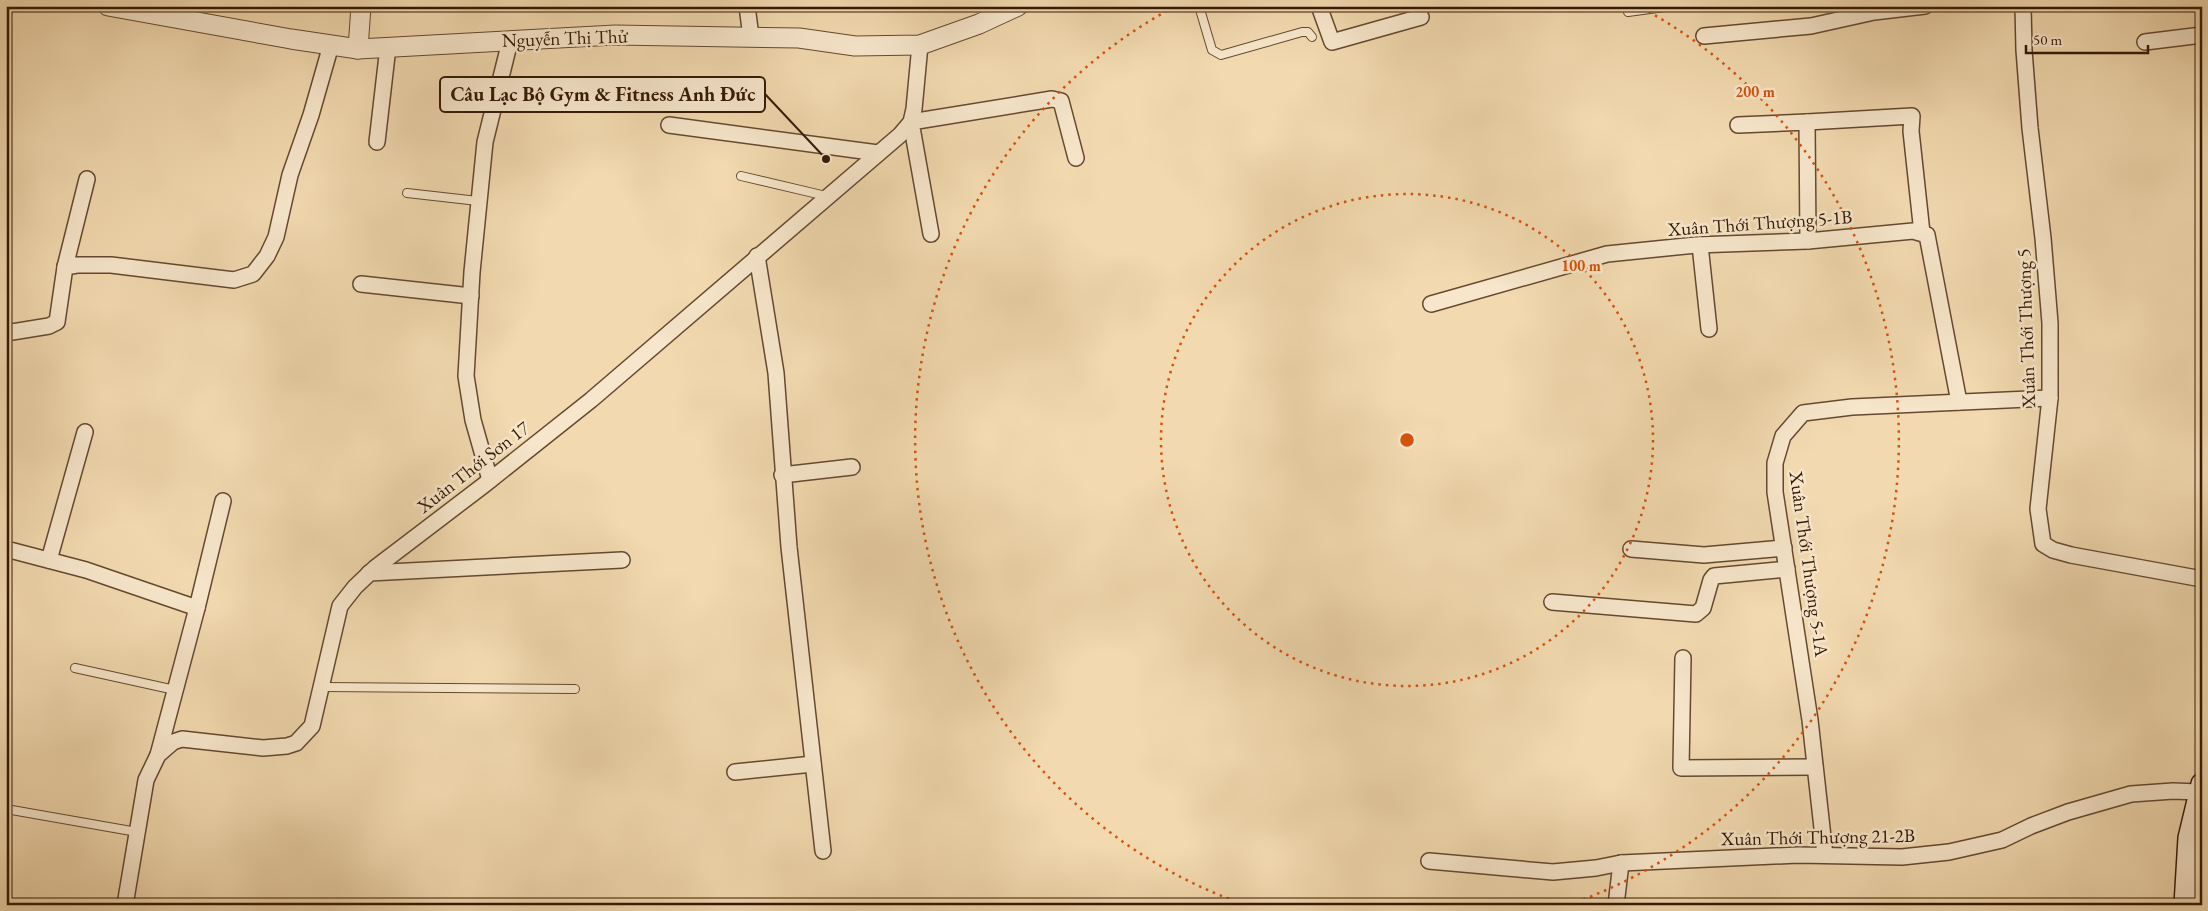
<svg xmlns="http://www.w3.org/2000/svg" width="2208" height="911" font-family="'EB Garamond',serif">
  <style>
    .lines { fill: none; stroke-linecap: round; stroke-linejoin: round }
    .service-casing { stroke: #644930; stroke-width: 10 }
    .minor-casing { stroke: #644930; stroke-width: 18 }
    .tertiary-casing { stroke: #644930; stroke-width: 21 }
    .secondary-casing { stroke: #341905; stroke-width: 24 }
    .service { stroke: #f7e6cb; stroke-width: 8 }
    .minor { stroke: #f7e6cb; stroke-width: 15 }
    .tertiary { stroke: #f7e6cb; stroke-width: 19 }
    .secondary { stroke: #f7e6cb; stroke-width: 21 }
    .ring { fill: none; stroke: #d6530b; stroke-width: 2.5; stroke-dasharray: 2.5 5 }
    .labels { text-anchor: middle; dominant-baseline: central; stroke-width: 5; stroke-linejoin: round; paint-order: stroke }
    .street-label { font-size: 19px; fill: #341905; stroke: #f7e6cb }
    .centre { fill: #d6530b; stroke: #f7e6cb; stroke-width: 2.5 }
    .ring-label { font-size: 15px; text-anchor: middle; font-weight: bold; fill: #d6530b; stroke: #f7e6cb; stroke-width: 5; stroke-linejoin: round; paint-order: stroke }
    .leader { fill: none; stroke: #341905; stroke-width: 2 }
    .callout-dot { fill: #341905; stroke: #f7e6cb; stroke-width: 2 }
    .callout { fill: #f7e6cb; stroke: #341905; stroke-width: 2 }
    .callout-label { font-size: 20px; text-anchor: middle; font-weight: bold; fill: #341905 }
  </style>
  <rect width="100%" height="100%" fill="#f2d9af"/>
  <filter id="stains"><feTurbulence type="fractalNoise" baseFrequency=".004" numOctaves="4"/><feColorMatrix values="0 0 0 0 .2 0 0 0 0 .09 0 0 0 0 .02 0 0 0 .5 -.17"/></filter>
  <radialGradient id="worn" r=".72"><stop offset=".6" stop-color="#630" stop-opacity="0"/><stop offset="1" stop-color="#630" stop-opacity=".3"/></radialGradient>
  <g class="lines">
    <defs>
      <g id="service">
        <polyline points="1199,6 1212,50 1221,55 1302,32 1308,32 1312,37"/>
        <polyline points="1628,12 1672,6"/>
        <polyline points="741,176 826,196"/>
        <polyline points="407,193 478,201"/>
        <polyline points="75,668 175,690"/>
        <polyline points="322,687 575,689"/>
        <polyline points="6,809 137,832"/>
      </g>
      <g id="minor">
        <polyline points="747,6 751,37"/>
        <polyline points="1319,6 1332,42 1421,17"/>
        <polyline points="2023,6 2024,50 2030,128 2043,238 2050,323 2050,398 2038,509 2043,544 2053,550 2071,555 2202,579"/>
        <polyline points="1704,36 1811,26 1874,12 1925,6"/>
        <polyline points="2145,42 2202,35"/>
        <polyline points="1807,122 1912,116 1911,131 1922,233"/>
        <polyline points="669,125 878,153"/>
        <polyline points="1738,125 1807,122 1808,241"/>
        <polyline points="377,142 388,47"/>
        <polyline points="931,234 911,122 1052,99 1061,101 1076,158"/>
        <polyline points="1700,245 1709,329"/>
        <polyline points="757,256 776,373 789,547 823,851"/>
        <polyline points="65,267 87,179"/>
        <polyline points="361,284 471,296"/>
        <polyline points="1431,304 1607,254 1696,245 1808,241 1913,231 1927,235 1959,402"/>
        <polyline points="6,333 49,326 57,322 65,267 77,265 111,265 234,280 253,274 267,256 276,237 290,175 311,115 331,45"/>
        <polyline points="782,475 852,467"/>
        <polyline points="490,480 473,420 466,376 472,272 485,142 510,41"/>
        <polyline points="6,549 86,570 197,608 158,755"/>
        <polyline points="1631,549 1704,555 1784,548"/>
        <polyline points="49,560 85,432"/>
        <polyline points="369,573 622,560"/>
        <polyline points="1552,602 1696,614 1703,608 1711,580 1714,576 1787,569"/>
        <polyline points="197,608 223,501"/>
        <polyline points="1683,658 1681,768 1815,767"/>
        <polyline points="735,772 813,764"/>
        <polyline points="1825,855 1810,720 1775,492 1775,463 1783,436 1803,413 1852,407 2050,398"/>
        <polyline points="1429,861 1553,872 1596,868 1621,863 1798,855 1902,857 1949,852 2002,840 2031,826 2068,812 2131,794 2173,791 2199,792"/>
        <polyline points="2186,890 2202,891"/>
        <polyline points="125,905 146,780 158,755 173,742 182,739 263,748 287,746 296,743 312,726 340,606 355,587 375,568 484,485 591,400 900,135 911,122 914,109 920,45"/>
        <polyline points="1616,905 1621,863"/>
      </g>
      <g id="tertiary">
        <polyline points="108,6 291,39 358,49 615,35 799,38 855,46 920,45 979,24 1018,6"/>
        <polyline points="358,49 361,6"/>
      </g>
      <polyline id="secondary" points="2185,905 2189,838 2202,784"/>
    </defs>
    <use href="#service" class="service-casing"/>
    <use href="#minor" class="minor-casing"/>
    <use href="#tertiary" class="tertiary-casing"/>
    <use href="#secondary" class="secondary-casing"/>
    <use href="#service" class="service"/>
    <use href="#minor" class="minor"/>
    <use href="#tertiary" class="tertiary"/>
    <use href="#secondary" class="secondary"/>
  </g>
  <g class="ring">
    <circle cx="1407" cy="440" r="246"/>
    <path d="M1243 904A492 492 0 0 1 1172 8M1642 8A492 492 0 0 1 1571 904"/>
  </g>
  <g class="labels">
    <g class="street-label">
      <text transform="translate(565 38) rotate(-2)">Nguyễn Thị Thử</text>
      <text transform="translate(1760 223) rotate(-4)">Xuân Thới Thượng 5-1B</text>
      <text transform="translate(2026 328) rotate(-92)">Xuân Thới Thượng 5</text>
      <text transform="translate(473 467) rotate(-38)">Xuân Thới Sơn 17</text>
      <text transform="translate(1809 564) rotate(82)">Xuân Thới Thượng 5-1A</text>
      <text transform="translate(1818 837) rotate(-1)">Xuân Thới Thượng 21-2B</text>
    </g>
  </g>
  <circle cx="1407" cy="440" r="8" class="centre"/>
  <g class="ring-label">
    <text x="1755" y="97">200 m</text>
    <text x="1581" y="271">100 m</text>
  </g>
  <path class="leader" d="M826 159L765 94"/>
  <circle class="callout-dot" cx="826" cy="159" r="5"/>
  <rect class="callout" x="440" y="77" width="325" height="35" rx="5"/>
  <g class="callout-label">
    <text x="603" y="101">Câu Lạc Bộ Gym &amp; Fitness Anh Đức</text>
  </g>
  <rect width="2208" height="911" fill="none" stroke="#f2d9af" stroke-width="25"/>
  <rect x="8" y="8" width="2193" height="896" fill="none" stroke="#341905" stroke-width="2.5"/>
  <rect x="12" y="12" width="2183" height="886" fill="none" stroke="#341905"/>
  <path d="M2026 45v8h122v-8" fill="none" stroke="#341905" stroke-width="2.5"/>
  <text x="2033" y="45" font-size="15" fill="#341905" stroke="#f7e6cb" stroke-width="4" paint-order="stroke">50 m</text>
  <rect width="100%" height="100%" filter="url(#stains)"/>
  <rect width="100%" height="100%" fill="url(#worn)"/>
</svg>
